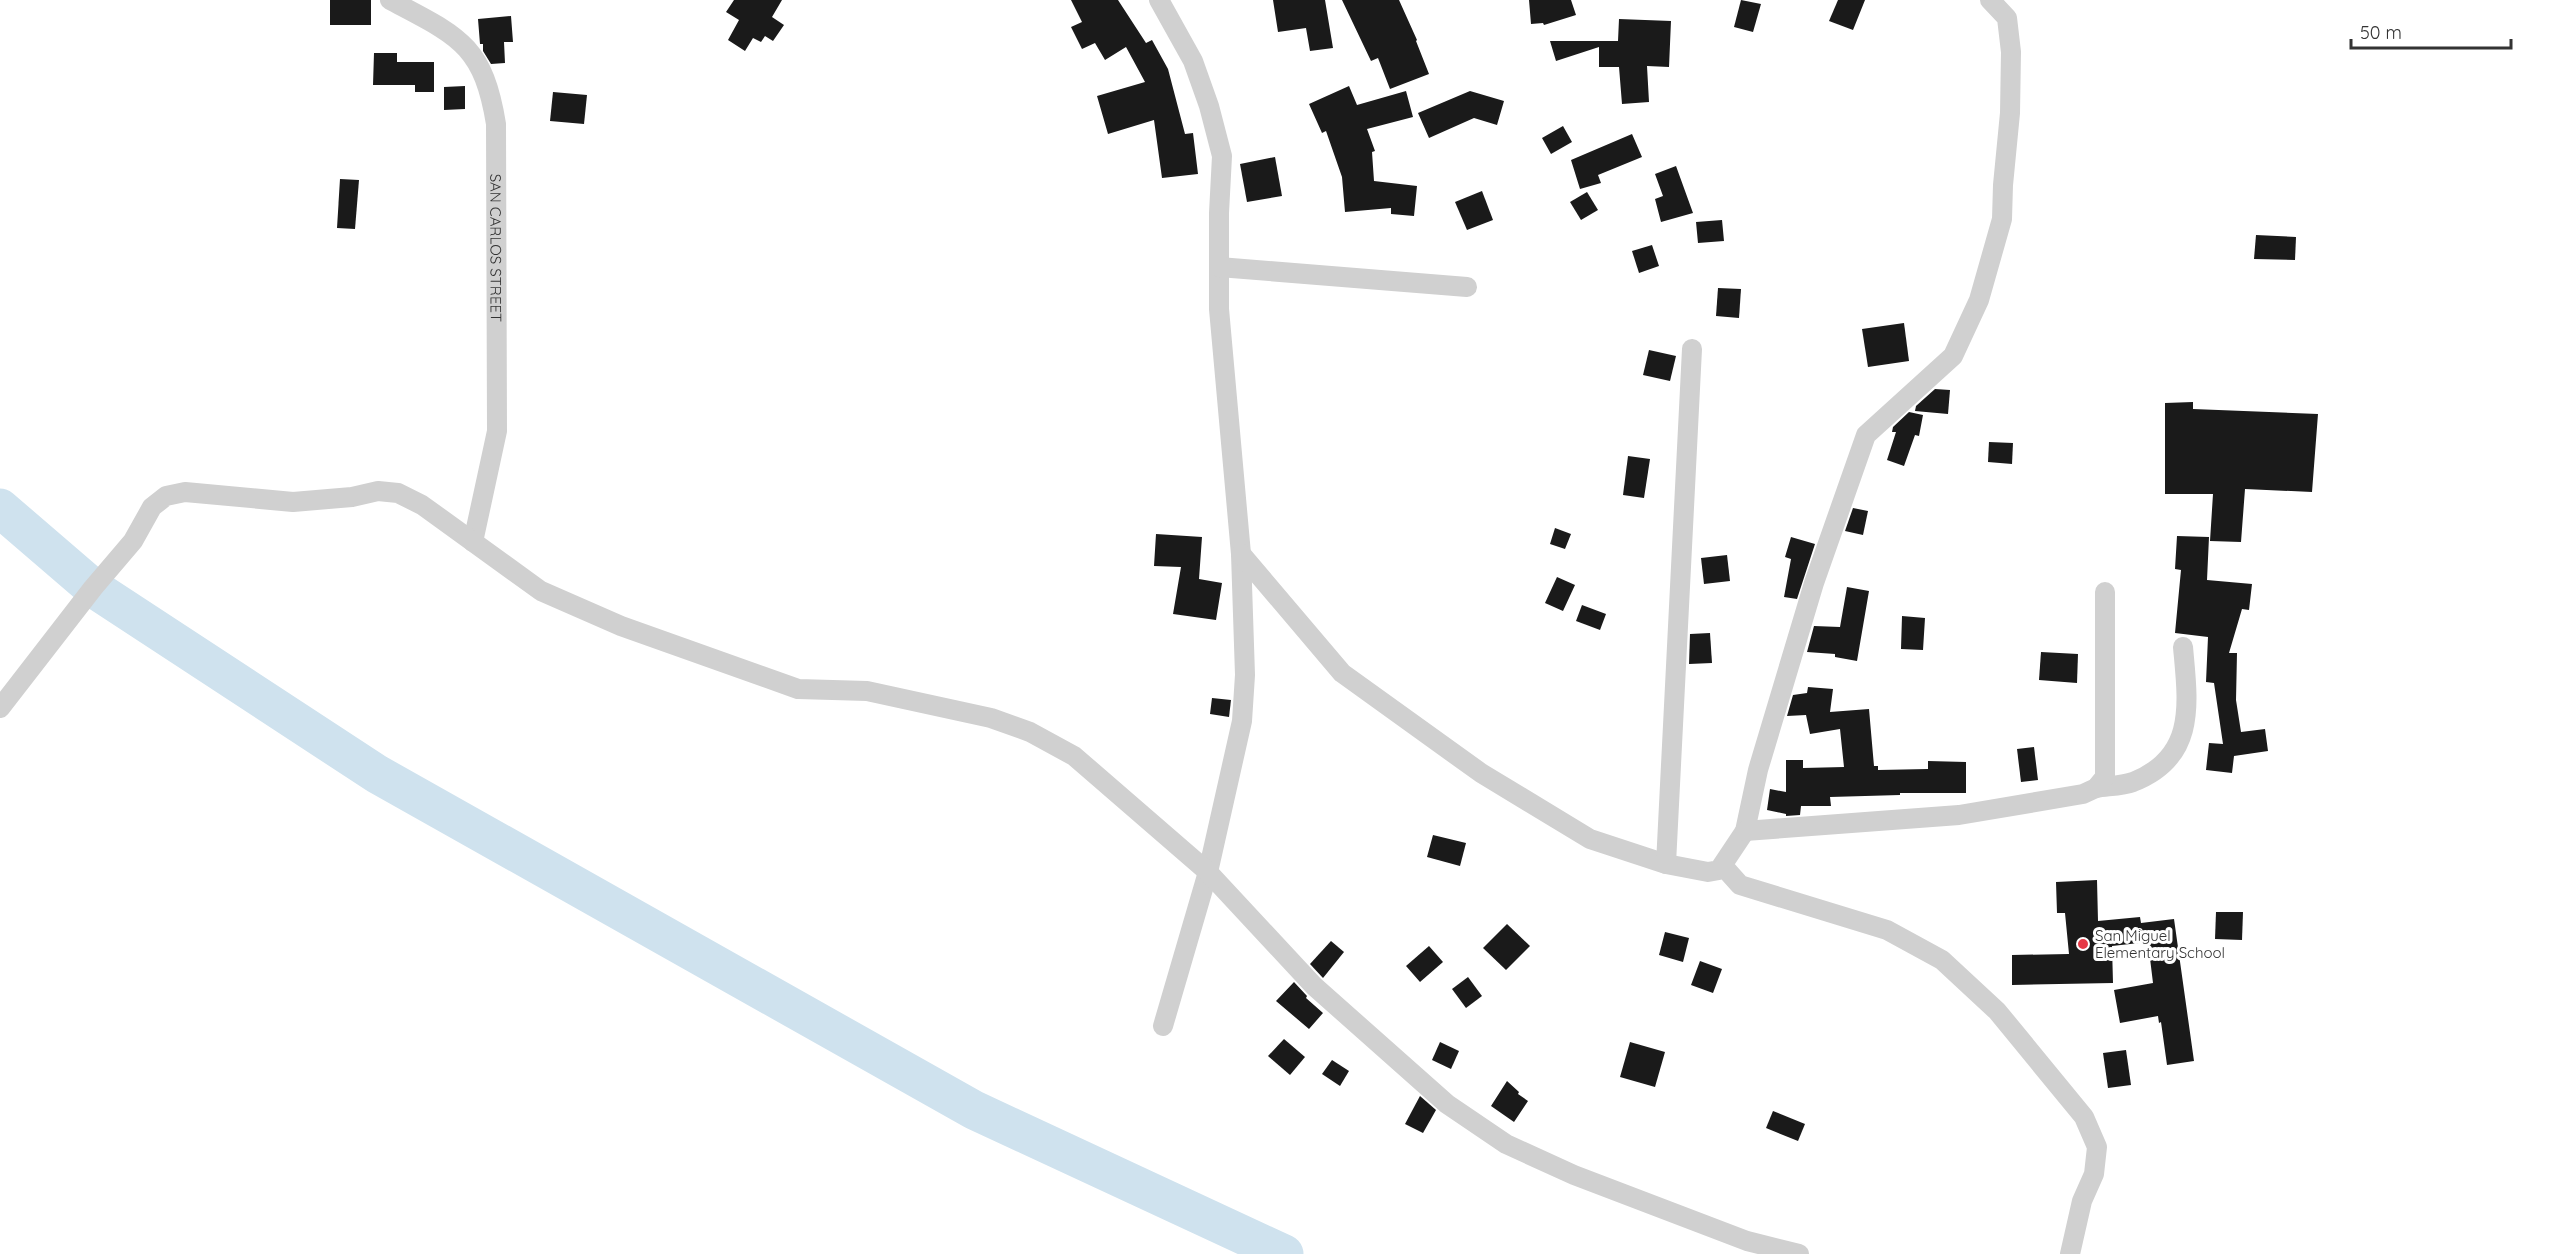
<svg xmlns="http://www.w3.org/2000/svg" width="2555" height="1254" font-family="Quicksand,sans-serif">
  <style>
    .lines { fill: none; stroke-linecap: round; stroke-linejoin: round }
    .river { stroke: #cfe2ee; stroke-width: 39 }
    .building { fill: #1a1a1a }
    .street { stroke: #d0d0d0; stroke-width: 20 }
    .poi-dot { fill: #e63946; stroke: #fff; stroke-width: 2 }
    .labels { text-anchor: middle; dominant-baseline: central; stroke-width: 6; stroke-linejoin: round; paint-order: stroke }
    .street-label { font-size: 15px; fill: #333; stroke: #fff }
    .poi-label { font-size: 15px; fill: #333; stroke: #fff; text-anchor: start }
  </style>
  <rect width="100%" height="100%" fill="#fff"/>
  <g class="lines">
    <polyline class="river" points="0,508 93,588 377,774 974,1110 1284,1254"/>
  </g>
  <g class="building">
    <rect x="330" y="0" width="41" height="25"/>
    <polygon points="734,0 782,0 772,17 784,25 773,41 765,36 761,42 753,38 745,51 728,40 739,20 726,12"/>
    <polygon points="1071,0 1118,0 1146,43 1152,40 1168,69 1185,134 1193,133 1198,174 1162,178 1154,120 1108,134 1097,96 1145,82 1126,47 1105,60 1095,43 1082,49 1071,27 1082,22"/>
    <polygon points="1273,0 1325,0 1333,48 1310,51 1306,28 1278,32"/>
    <polygon points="1342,0 1399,0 1417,40 1416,41 1429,74 1390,89 1378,58 1371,61"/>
    <polygon points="1529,0 1571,0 1576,15 1544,25 1543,23 1531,24"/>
    <polygon points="1741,0 1761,4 1753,32 1734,27"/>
    <polygon points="1838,0 1865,0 1853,30 1829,21"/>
    <polygon points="511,16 513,42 504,42 505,63 491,64 483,51 483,44 480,44 478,19"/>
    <polygon points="1619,19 1671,21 1669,67 1647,66 1649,102 1622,104 1619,67 1599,67 1599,47 1556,61 1550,41 1618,41"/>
    <polygon points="374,53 397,53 397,62 434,62 434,92 415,92 415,85 373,85"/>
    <polygon points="465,86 465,109 444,110 444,87"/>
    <polygon points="1349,86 1357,105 1406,91 1413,117 1367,129 1375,151 1372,152 1374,181 1417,186 1414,216 1391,214 1391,208 1345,212 1342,177 1326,131 1322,133 1309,104"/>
    <polygon points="1470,91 1504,101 1497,125 1474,118 1429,138 1418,113"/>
    <polygon points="553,92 587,95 584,124 550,121"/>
    <polygon points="1563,126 1572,142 1551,154 1542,138"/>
    <polygon points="1632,134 1642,157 1598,175 1601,183 1580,189 1571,160"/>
    <polygon points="1275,157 1282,196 1247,202 1240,164"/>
    <polygon points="1676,166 1693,213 1661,222 1655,199 1663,196 1655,174"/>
    <polygon points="340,179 359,180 355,229 337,228"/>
    <polygon points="1482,191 1493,220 1467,230 1455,202"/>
    <polygon points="1587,192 1598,210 1581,220 1570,202"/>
    <polygon points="1722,220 1724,241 1698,243 1696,222"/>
    <polygon points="2256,235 2296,237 2295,260 2254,259"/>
    <polygon points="1652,245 1659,266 1639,273 1632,251"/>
    <polygon points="1718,288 1741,289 1739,318 1716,316"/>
    <polygon points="1904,323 1909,361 1868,367 1862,329"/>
    <polygon points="1649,350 1676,356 1670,381 1643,375"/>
    <polygon points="1935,389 1950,390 1948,414 1915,411 1916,406"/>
    <polygon points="2193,402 2193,409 2318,414 2312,492 2245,489 2241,542 2210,541 2213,494 2165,494 2165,403"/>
    <polygon points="1909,412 1923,415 1919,436 1915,435 1904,466 1887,460 1896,432 1892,432 1893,427"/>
    <polygon points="1989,442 2013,443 2012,464 1988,462"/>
    <polygon points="1628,456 1650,459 1644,498 1623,495"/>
    <polygon points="1853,508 1868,511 1863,535 1845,531"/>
    <polygon points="1555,528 1571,534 1565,549 1550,544"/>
    <polygon points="1156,534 1202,537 1199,579 1222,583 1216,620 1173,614 1181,567 1154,566"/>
    <polygon points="2177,536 2209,537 2207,580 2252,584 2249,610 2242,609 2229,653 2237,653 2236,700 2241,732 2265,729 2268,751 2234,756 2232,773 2206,770 2209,743 2223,744 2214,683 2206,682 2208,637 2175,633 2181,570 2175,569"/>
    <polygon points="1791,537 1815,544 1797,599 1784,597 1791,559 1785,557"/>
    <polygon points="1727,555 1730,581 1704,584 1701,558"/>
    <polygon points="1557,577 1575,585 1563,611 1545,603"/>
    <polygon points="1847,587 1869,591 1857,661 1835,657 1835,654 1807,652 1814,626 1840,627"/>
    <polygon points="1582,605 1606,614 1600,630 1576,621"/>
    <polygon points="1902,616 1925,618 1923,650 1901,649"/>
    <polygon points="1710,633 1712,663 1689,664 1690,634"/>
    <polygon points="2041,652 2078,654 2077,683 2039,680"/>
    <polygon points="1808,687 1833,689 1830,712 1869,709 1874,766 1878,766 1878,770 1928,769 1928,761 1966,762 1966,793 1900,793 1900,795 1830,797 1831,806 1801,806 1800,815 1786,816 1786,814 1767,810 1770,789 1786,792 1786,760 1803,760 1803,768 1844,767 1840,729 1810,734 1806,715 1787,716 1793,695 1807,693"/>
    <polygon points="1212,698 1231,700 1229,717 1210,714"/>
    <polygon points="2034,747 2038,780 2021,782 2017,749"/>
    <polygon points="1433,835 1466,843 1460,866 1427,857"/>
    <polygon points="2097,880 2098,921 2140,917 2141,923 2174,919 2194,1061 2167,1065 2161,1022 2159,1023 2158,1016 2120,1023 2114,990 2153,983 2148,942 2112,946 2113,983 2012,985 2012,955 2069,954 2065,913 2057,913 2056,882"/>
    <polygon points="2216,912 2243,912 2242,940 2215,939"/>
    <polygon points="1507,924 1530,946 1506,970 1483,948"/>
    <polygon points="1665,932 1689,938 1683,962 1659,955"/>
    <polygon points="1331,941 1344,952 1323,978 1310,964"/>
    <polygon points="1429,946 1443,962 1420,982 1406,966"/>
    <polygon points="1700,961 1722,969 1713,993 1691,985"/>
    <polygon points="1468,977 1482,996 1466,1008 1452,989"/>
    <polygon points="1294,982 1307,996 1306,998 1323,1013 1309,1029 1276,1001"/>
    <polygon points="1284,1039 1305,1057 1290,1075 1268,1056"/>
    <polygon points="1440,1042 1459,1051 1451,1069 1432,1060"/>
    <polygon points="1630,1042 1665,1052 1655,1087 1620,1077"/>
    <polygon points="2126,1050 2131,1085 2108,1088 2103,1053"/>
    <polygon points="1332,1060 1349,1071 1340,1086 1322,1074"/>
    <polygon points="1507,1081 1519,1092 1518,1094 1528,1101 1514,1122 1491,1106"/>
    <polygon points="1420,1096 1436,1110 1423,1133 1405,1124"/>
    <polygon points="1773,1111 1805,1124 1798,1141 1766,1128"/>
  </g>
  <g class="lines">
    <g class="street">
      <path id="s1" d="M390 0C458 36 483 44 496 124L497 431 473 542"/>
      <polyline points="1159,0 1193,61 1209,106 1222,156 1219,213 1219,309 1241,554 1245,675 1242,721 1208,872 1163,1026"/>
      <polyline points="1219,267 1467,287"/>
      <polyline points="1241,554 1342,673 1481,773 1590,839 1666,864 1708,872 1719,870 1745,831 1758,770 1814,583 1866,435 1953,356 1979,300 2002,219 2003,185 2010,113 2011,52 2007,18 1990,0"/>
      <polyline points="0,708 93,588 133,541 152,507 166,496 185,492 293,502 352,497 378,491 398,493 422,505 541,591 621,626 798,689 867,691 991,718 1030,732 1074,756 1208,872 1314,986 1447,1104 1506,1144 1574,1175 1747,1241 1799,1254"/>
      <path d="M2096 788C2108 786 2122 786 2133 782 2197 757 2188 703 2183 647"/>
      <polyline points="1745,831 1959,815 2083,794 2096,788 2105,777 2105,592"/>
      <polyline points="1666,864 1692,349"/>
      <polyline points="1723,866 1740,885 1887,930 1942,960 1997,1011 2084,1117 2097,1147 2094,1174 2082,1201 2070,1254"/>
    </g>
  </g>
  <circle class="poi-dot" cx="2083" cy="944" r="6"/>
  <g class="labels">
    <g class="street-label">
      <text stroke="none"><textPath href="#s1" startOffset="297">SAN CARLOS STREET</textPath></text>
    </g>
    <g class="poi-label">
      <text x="2095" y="935">San Miguel<tspan x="2095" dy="17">Elementary School</tspan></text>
    </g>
  </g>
  <path d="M2351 39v9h160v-9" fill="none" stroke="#333333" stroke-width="3"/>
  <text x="2360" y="39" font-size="18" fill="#333333" stroke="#ffffff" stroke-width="4.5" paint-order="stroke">50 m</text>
</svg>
